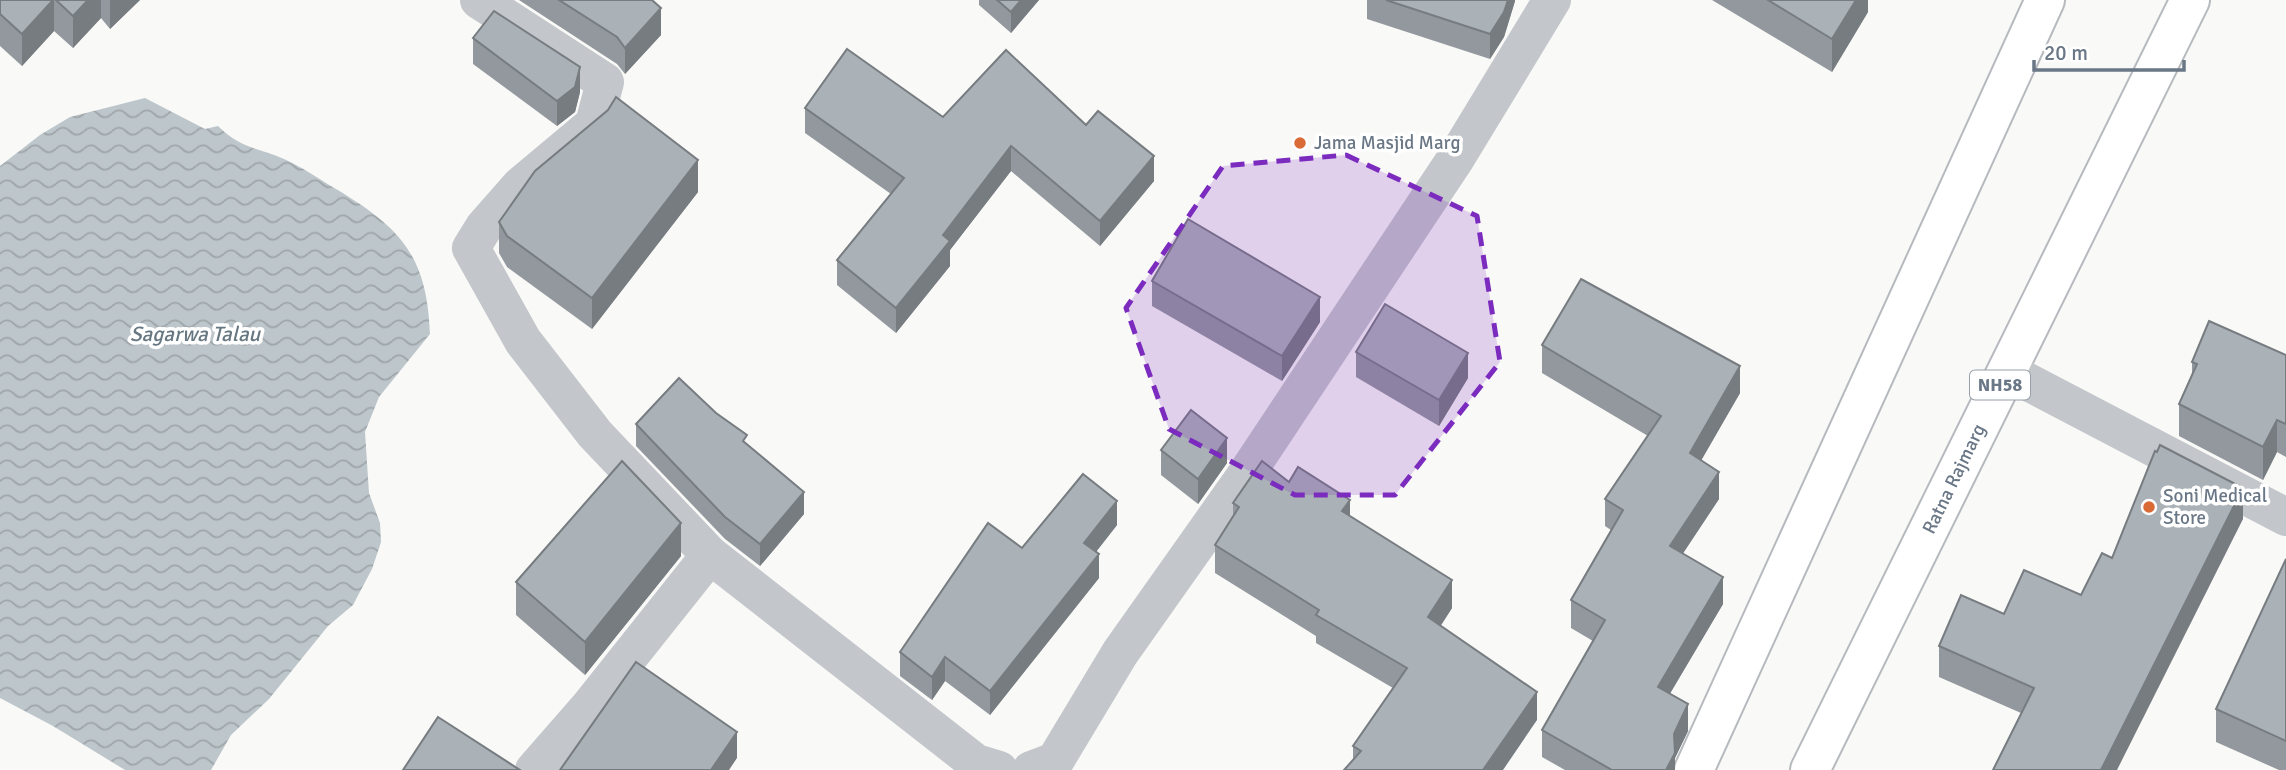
<svg xmlns="http://www.w3.org/2000/svg" width="2286" height="770" font-family="Signika,sans-serif">
  <style>
    .water { fill: url(#water-waves) }
    .lines { fill: none; stroke-linecap: round; stroke-linejoin: round }
    .highway-casing { stroke: #b6b9bd; stroke-width: 42 }
    .street { stroke: #c3c6ca; stroke-width: 38 }
    .highway { stroke: #fff; stroke-width: 38 }
    .wall { fill: #92989d }
    .shaded-wall { fill: #777c80 }
    .building { fill: #aab1b7; stroke: #777c80; stroke-width: 2 }
    .marked { fill: #7b2cbf; fill-opacity: 0.2; stroke: #7b2cbf; stroke-width: 5; stroke-dasharray: 14 9; stroke-linejoin: round }
    .poi-dot { fill: #da6b36; stroke: #fff; stroke-width: 2.5 }
    .labels { text-anchor: middle; dominant-baseline: central; stroke-width: 7; stroke-linejoin: round; paint-order: stroke }
    .shield { fill: #fff; stroke: #97a0aa; stroke-width: 2 }
    .shield-label { font-size: 18px; font-weight: bold; fill: #6a7786 }
    .poi-label { font-size: 19px; fill: #6a7786; stroke: #fff; text-anchor: start }
    .street-label { font-size: 19px; fill: #6a7786; stroke: #fff }
    .water-label { font-size: 21px; font-style: italic; fill: #667781; stroke: #fff }
  </style>
  <defs>
    <pattern id="water-waves" width="16" height="10" patternUnits="userSpaceOnUse" patternTransform="scale(1.75)"><rect width="16" height="10" fill="#bdc6cb"/><path d="M0 5q4-4 8 0t8 0" fill="none" stroke="#9ea6aa"/></pattern>
  </defs>
  <rect width="100%" height="100%" fill="#f9f9f7"/>
  <path class="water" d="M145 98 205 129 218 126C241 149 257 147 284 159 302 167 319 179 336 189 401 228 427 256 430 334L379 397 365 432 369 493 380 523 381 542 372 569 353 605 328 626 269 699 231 735 211 770H125L53 726 0 698V166L40 135 70 117Z"/>
  <g class="lines">
    <defs>
      <g id="highway">
        <polyline points="1694,770 2045,0"/>
        <polyline points="1810,770 2190,0"/>
      </g>
    </defs>
    <use href="#highway" class="highway-casing"/>
    <g class="street">
      <polyline points="479,0 605,82 594,124 520,186 484,227 471,248 523,341 595,434 710,555"/>
      <polyline points="2007,371 2286,517"/>
      <polyline points="534,770 589,707 710,555 976,763 999,770"/>
      <polyline points="1031,770 1055,761 1120,653 1243,479 1456,158 1552,0"/>
    </g>
    <use href="#highway" class="highway"/>
  </g>
  <g class="wall">
    <polygon points="0,0 140,0 110,29 101,18 73,48 54,31 22,66 0,46"/>
    <polygon points="519,0 652,0 661,35 625,74 617,64"/>
    <polygon points="979,0 1039,0 1011,33 979,5"/>
    <polygon points="1367,0 1515,0 1515,1 1504,37 1490,59 1367,19"/>
    <polygon points="1712,0 1868,0 1868,12 1832,72"/>
    <polygon points="473,38 580,92 575,112 557,126 473,64"/>
    <polygon points="805,108 1086,125 1154,181 1100,246 1011,171 950,250 950,266 896,333 837,285 837,260 891,194 805,133"/>
    <polygon points="698,192 592,329 507,267 499,253 499,222"/>
    <polygon points="1152,281 1320,322 1282,381 1152,306"/>
    <polygon points="1542,345 1740,393 1701,460 1719,499 1683,553 1723,604 1670,693 1688,731 1675,758 1675,770 1565,770 1542,757 1542,730 1593,641 1571,628 1571,600 1611,530 1605,526 1605,499 1648,436 1542,373"/>
    <polygon points="1356,352 1468,378 1439,426 1356,377"/>
    <polygon points="2286,355 2286,457 2277,452 2263,480 2179,436 2179,404 2192,375 2192,362"/>
    <polygon points="636,424 747,444 804,514 760,566 725,539 636,446"/>
    <polygon points="1161,450 1227,463 1198,504 1161,475"/>
    <polygon points="1289,482 1350,516 1452,608 1440,626 1537,720 1353,760 1353,746 1393,688 1316,643 1316,636 1215,573 1215,545 1233,516 1233,503"/>
    <polygon points="2243,519 2021,713 1939,677 1939,646 2004,614 2081,595 2112,558"/>
    <polygon points="1117,525 1096,552 1099,578 990,715 945,681 932,700 900,676 900,652 1022,548"/>
    <polygon points="681,556 585,675 516,615 516,582"/>
    <polygon points="2286,559 2286,770 2279,770 2216,742 2216,709"/>
  </g>
  <g class="shaded-wall">
    <polygon points="53,0 54,0 54,31 22,66 22,34"/>
    <polygon points="88,0 101,0 101,18 73,48 73,16"/>
    <polygon points="110,0 140,0 110,29"/>
    <polygon points="1021,0 1039,0 1011,33 1011,12"/>
    <polygon points="1508,0 1515,0 1515,1 1504,37 1490,59 1490,34"/>
    <polygon points="1856,0 1868,0 1868,12 1832,72 1832,39"/>
    <polygon points="661,8 661,35 625,74 625,48"/>
    <polygon points="580,67 580,92 575,112 557,126 557,101"/>
    <polygon points="1011,146 1011,171 950,250 950,266 896,333 896,308 943,235"/>
    <polygon points="1154,156 1154,181 1100,246 1100,221"/>
    <polygon points="698,160 698,192 592,329 592,298"/>
    <polygon points="1320,297 1320,322 1282,381 1282,356"/>
    <polygon points="1468,353 1468,378 1439,426 1439,400"/>
    <polygon points="1740,366 1740,393 1690,480 1690,453"/>
    <polygon points="2277,420 2277,452 2263,480 2263,447"/>
    <polygon points="1227,438 1227,463 1198,504 1198,479"/>
    <polygon points="1719,472 1719,499 1670,573 1670,546"/>
    <polygon points="2243,488 2243,519 2117,770 2101,770"/>
    <polygon points="804,492 804,514 760,566 760,544"/>
    <polygon points="1350,500 1350,528 1342,511"/>
    <polygon points="1117,501 1117,525 1084,567 1084,543"/>
    <polygon points="681,523 681,556 585,675 585,642"/>
    <polygon points="1099,554 1099,578 990,715 990,691"/>
    <polygon points="1723,577 1723,604 1658,714 1658,687"/>
    <polygon points="1452,580 1452,608 1428,646 1428,617"/>
    <polygon points="945,657 945,681 932,700 932,677"/>
    <polygon points="1537,692 1537,720 1503,770 1483,770"/>
    <polygon points="1688,704 1688,731 1675,758 1675,770 1666,770 1674,734"/>
    <polygon points="737,732 737,758 729,770 711,770"/>
  </g>
  <g class="building">
    <polygon points="0,0 53,0 22,34 0,14"/>
    <polygon points="56,0 88,0 73,16"/>
    <polygon points="559,0 652,0 661,8 625,48 617,37"/>
    <polygon points="997,0 1021,0 1011,12"/>
    <polygon points="1386,0 1508,0 1504,12 1490,34"/>
    <polygon points="1768,0 1856,0 1832,39"/>
    <polygon points="494,11 580,67 575,87 557,101 473,38"/>
    <polygon points="847,49 943,117 1006,50 1086,125 1098,111 1154,156 1100,221 1011,146 943,235 950,241 896,308 837,260 904,178 805,108"/>
    <polygon points="616,97 698,160 592,298 507,236 499,222 535,171 608,110"/>
    <polygon points="1188,219 1320,297 1282,356 1152,281"/>
    <polygon points="1581,279 1740,366 1690,453 1719,472 1670,546 1723,577 1658,687 1688,704 1674,734 1675,753 1666,770 1612,770 1542,730 1605,620 1571,600 1623,510 1605,499 1661,416 1542,345"/>
    <polygon points="1385,304 1468,353 1439,400 1356,352"/>
    <polygon points="2209,321 2286,355 2286,424 2277,420 2263,447 2179,404 2197,364 2192,362"/>
    <polygon points="679,378 716,413 747,435 743,441 804,492 760,544 725,517 636,424"/>
    <polygon points="1191,410 1227,438 1198,479 1161,450"/>
    <polygon points="2160,445 2243,488 2101,770 1993,770 2034,688 1939,646 1961,595 2004,614 2024,570 2081,595 2102,553 2112,558 2155,451 2157,452"/>
    <polygon points="622,461 681,523 585,642 516,582"/>
    <polygon points="1262,461 1289,482 1298,467 1350,500 1342,511 1452,580 1428,617 1537,692 1483,770 1344,770 1361,751 1353,746 1407,668 1316,615 1319,610 1215,545 1239,507 1233,503"/>
    <polygon points="1083,474 1117,501 1084,543 1099,554 990,691 945,657 932,677 900,652 988,523 1022,548"/>
    <polygon points="2286,559 2286,741 2216,709"/>
    <polygon points="636,662 737,732 711,770 560,770"/>
    <polygon points="438,717 520,770 403,770"/>
  </g>
  <path class="marked" d="M1346 155 1477 216 1500 362 1395 495H1295L1169 429 1126 308 1223 166Z"/>
  <g class="poi-dot">
    <circle cx="1300" cy="143" r="7"/>
    <circle cx="2149" cy="507" r="7"/>
  </g>
  <g class="labels">
    <rect class="shield" x="1970" y="370.5" width="60" height="29" rx="5"/>
    <g class="shield-label">
      <text x="2000" y="385">NH58</text>
    </g>
    <g class="poi-label">
      <text x="1314" y="143">Jama Masjid Marg</text>
      <text x="2163" y="496">Soni Medical<tspan x="2163" dy="22">Store</tspan></text>
    </g>
    <g class="street-label">
      <text transform="translate(1954 479) rotate(-64)">Ratna Rajmarg</text>
    </g>
    <g class="water-label">
      <text x="195" y="334">Sagarwa Talau</text>
    </g>
  </g>
  <path d="M2034 60v10h150v-10" fill="none" stroke="#6a7786" stroke-width="3.5"/>
  <text x="2044" y="60" font-size="21" fill="#6a7786" stroke="#ffffff" stroke-width="5" paint-order="stroke">20 m</text>
</svg>
